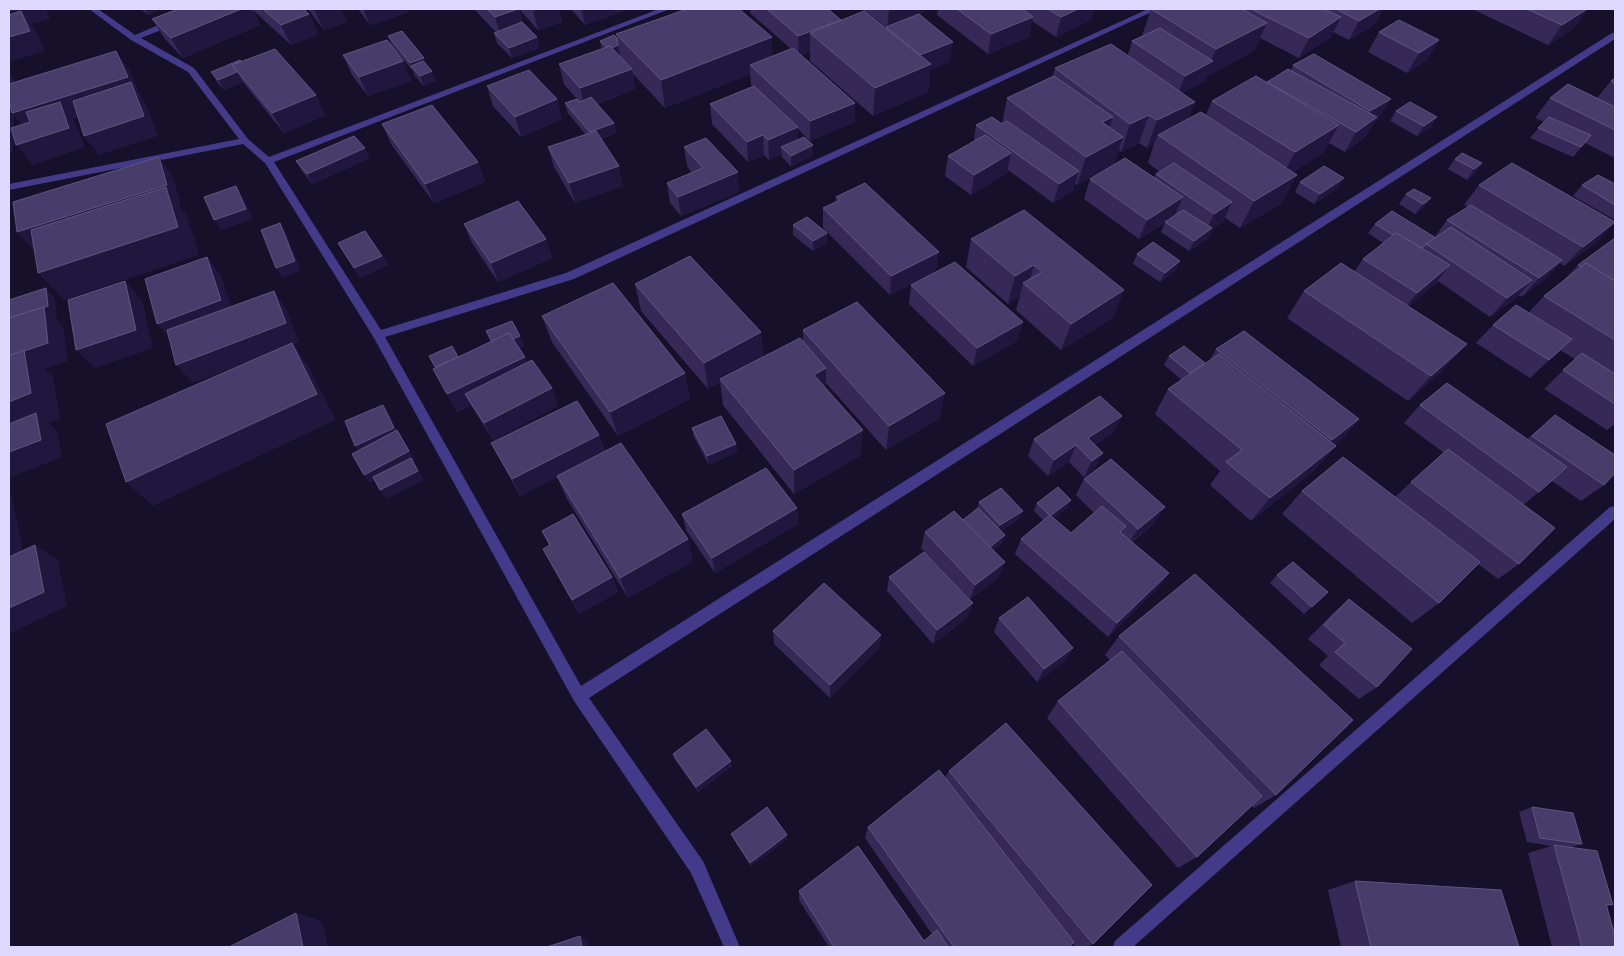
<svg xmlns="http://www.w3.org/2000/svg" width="1624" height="956" font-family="'Fira Sans',sans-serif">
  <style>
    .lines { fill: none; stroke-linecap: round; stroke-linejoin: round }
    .minor { fill: #433b89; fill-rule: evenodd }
    .wall { fill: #362958; fill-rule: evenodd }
    .shaded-wall { fill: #21173e }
    .building { fill: #483c6a; stroke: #605581 }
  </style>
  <rect width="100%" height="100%" fill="#16102a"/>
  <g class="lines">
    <g class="minor">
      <polygon points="89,9 98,9 135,35 170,20 176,20 176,24 141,38 194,68 248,139 269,157 659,9 670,9 274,162 381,330 566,273 1148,9 1158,9 574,279 385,337 581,686 1612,33 1615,33 1615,39 589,698 703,861 740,947 724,947 691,873 574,701 374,338 265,163 243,144 9,190 9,184 239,139 188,72 131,40"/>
      <polygon points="1615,506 1615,519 1133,947 1113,947 1115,941 1610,507"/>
    </g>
  </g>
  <g class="wall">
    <polygon points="140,9 161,9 149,15"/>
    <polygon points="178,9 303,9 309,14 318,34 291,45 253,10 260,25 183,58 165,39 152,19"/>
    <polygon points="308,9 341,9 347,22 324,30"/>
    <polygon points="358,9 407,9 409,12 370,25"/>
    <polygon points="474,9 559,9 562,22 538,30 519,9 523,23 537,37 539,48 512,58 497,43 494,33 496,32"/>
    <polygon points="571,9 630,9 585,25"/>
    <polygon points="750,9 828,9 841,20 841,21 886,28 886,27 862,9 924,9 924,12 913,17 950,62 930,70 928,92 873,116 810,61 810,52 801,55 855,103 855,122 810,141 798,129 798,140 813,145 813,155 791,166 782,157 782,154 769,160 764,155 748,162 712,124 710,104 753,87 751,85 750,74 665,108 633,74 635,89 597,104 614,123 616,133 601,139 623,186 575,203 554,167 548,147 586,135 568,113 565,103 577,99 564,84 559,64 602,49 600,41 617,38 616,34 772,37 772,56 791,49 750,13"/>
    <polygon points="938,9 1094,9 1091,20 1056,37 1032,21 1029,37 988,54 937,15"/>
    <path d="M1151 9H1383L1374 25 1349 40 1333 32 1331 37 1299 58 1260 38 1254 51 1207 76 1205 81 1182 93 1195 102 1188 119 1206 115 1212 101 1267 82 1291 70 1293 65 1314 54 1379 119 1375 121 1365 137 1345 152 1329 143 1323 153 1293 172 1282 203 1240 228 1225 218 1223 222 1212 229 1208 238 1189 251 1161 232 1165 223 1139 239 1084 199 1090 179 1103 171 1077 185 1075 184 1073 191 1053 203 1008 170 1007 173 971 195 945 176 948 156 974 141 976 125 1002 124 1007 98 1053 76 1055 68 1128 55 1132 41 1142 36ZM1139 143 1147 148 1154 144 1148 163 1160 172 1156 174 1154 178 1114 165 1119 150 1121 152Z"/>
    <polygon points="1472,9 1588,9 1575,27 1548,45"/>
    <polygon points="1379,32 1439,40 1427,60 1407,73 1368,52"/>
    <polygon points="388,36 424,58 427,66 436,81 424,86 415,76 413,71 392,47"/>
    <polygon points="343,55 403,61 411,81 368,96 352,75"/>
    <polygon points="241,61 326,115 284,133 243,82 224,90 217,82 211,72"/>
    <polygon points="1615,78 1615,158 1585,143 1573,157 1530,138 1544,122 1535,118 1550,98 1597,98 1611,81"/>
    <polygon points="487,86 562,119 521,137 493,106"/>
    <polygon points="1396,111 1431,127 1417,136 1390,121"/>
    <polygon points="382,124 478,162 485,182 434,203 391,144"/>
    <polygon points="684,147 739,192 681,216 670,203 667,183 692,173 687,166"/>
    <polygon points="370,158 312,184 302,171 296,161"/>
    <polygon points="1455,159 1482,163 1475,173 1467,180 1448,169"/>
    <polygon points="1344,178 1338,188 1314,204 1295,192 1300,182"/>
    <polygon points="1615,184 1615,220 1573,196 1582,185"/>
    <polygon points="1479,185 1597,242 1564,266 1560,263 1545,279 1522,297 1519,295 1515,299 1490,317 1438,281 1435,284 1408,307 1443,370 1408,401 1287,318 1304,291 1354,272 1363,259 1383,243 1368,233 1375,224 1435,237 1447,220 1468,207 1464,205"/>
    <polygon points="1406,194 1431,198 1423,208 1415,214 1399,204"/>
    <polygon points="836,197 936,271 890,295 823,228 823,208 836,202"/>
    <polygon points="1024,210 1114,317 1061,350 1016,310 1020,296 1008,304 966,267 971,239"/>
    <polygon points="464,224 546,239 552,258 498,282 472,243"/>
    <polygon points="793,225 827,243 813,251 793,235"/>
    <polygon points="1615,238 1615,424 1607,430 1544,389 1575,359 1560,350 1530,378 1476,343 1493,325 1529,312 1544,296 1560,284 1578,265"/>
    <polygon points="338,243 382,256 388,265 360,278"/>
    <polygon points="1137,254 1176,270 1160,282 1133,264"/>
    <polygon points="635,284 761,332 763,357 803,341 803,330 940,418 886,450 826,383 826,389 861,455 794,494 723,405 720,382 708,389 641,311"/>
    <polygon points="911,285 1017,341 973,366 909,304"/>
    <polygon points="542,316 685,373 690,399 618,436 552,342"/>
    <polygon points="520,336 524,346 519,348 527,363 552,388 558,406 493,440 471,405 457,412 433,369 459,357"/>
    <polygon points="1216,349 1359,419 1344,437 1334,445 1315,470 1251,521 1210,485 1220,471 1155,414 1168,389 1182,380 1164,365 1169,356 1204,364 1210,360"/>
    <polygon points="1420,405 1527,439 1555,415 1604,485 1581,501 1552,481 1523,505 1519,564 1498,579 1478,564 1439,603 1412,623 1282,514 1302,491 1395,497 1411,482 1444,453 1404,423"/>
    <polygon points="1122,416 1113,433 1095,445 1095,469 1084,477 1069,462 1048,476 1028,456 1034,439"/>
    <polygon points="692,428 736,444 737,452 709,465 694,437"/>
    <polygon points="599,435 605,451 688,539 693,561 628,598 567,499 557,477 520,496 491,443"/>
    <polygon points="1084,479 1155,523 1132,542 1159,587 1108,637 1015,554 1021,539 1043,520 1034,511 1037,503 1071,500 1067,508 1054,518 1071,533 1094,513 1076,495"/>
    <polygon points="979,502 1019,519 1001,531 1005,535 1002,543 993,550 999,577 970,599 921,548 925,532 963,520 977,509"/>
    <polygon points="797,508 798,524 715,573 686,530 682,514"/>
    <polygon points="542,531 612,577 618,592 579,614 543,549 549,545"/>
    <polygon points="1277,575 1328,592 1304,614 1270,583"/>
    <polygon points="889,577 968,617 933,644 887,591"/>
    <polygon points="1349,599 1377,687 1359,699 1319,665 1328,656 1308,639 1333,613"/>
    <polygon points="999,618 1073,648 1065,661 1037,682 994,632"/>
    <polygon points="773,631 881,635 879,648 830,698 774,644"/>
    <polygon points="1119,636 1276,795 1254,808 1252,806 1197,857 1178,868 1047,718 1058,701 1110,660 1105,655"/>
    <polygon points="673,754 732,766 698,792 675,760"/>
    <polygon points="949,771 1093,944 1087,947 1076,947 1073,944 1069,947 829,947 799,900 799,891 924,941 932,934 865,838 868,827 945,778"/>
    <polygon points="1532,807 1582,844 1571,847 1613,905 1607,906 1615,947 1552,947 1528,853 1551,846 1527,842 1519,812"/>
    <polygon points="731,834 787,835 787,839 751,866 733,838"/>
    <polygon points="1355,881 1519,947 1341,947 1328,890"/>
  </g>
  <g class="shaded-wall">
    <polygon points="9,9 46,9 50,19 31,24 36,31 45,51 9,62"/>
    <polygon points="145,9 161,9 149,15"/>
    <polygon points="241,9 252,9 260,25 183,58 171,38"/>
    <polygon points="319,9 341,9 347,22 324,30 314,10"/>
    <polygon points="363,9 407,9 409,12 370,25"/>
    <polygon points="519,9 524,28 501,37 495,17"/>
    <polygon points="538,9 559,9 562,22 538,30 533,11"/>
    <polygon points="581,9 630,9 585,25"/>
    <polygon points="889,9 924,9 924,12 887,28"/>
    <polygon points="1078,9 1094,9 1091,20 1056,37 1061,17"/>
    <polygon points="1379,9 1383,9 1374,25 1349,40 1359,21"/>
    <polygon points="1587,9 1588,9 1575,27 1548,45 1562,25"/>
    <polygon points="309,14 318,34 291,45 281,25"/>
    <polygon points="1033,17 1029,37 988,54 991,34"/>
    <polygon points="1341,17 1331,37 1299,58 1309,38"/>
    <polygon points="841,20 840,39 810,33 810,52 799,56 798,36"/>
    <polygon points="1267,23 1254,51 1207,76 1205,81 1177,96 1185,76 1210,63 1216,49"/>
    <polygon points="537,37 539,48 512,58 509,48"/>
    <polygon points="772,37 773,66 750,65 750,74 665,108 661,80"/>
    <polygon points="1439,40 1427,60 1407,73 1419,53"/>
    <polygon points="953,42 950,62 930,70 928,92 873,116 875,88 919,55"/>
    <polygon points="618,45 620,55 611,59 609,49"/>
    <polygon points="116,51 130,71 141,97 145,102 158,136 99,155 84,136 137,98 73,119 75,122 85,147 33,165 16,145 29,133 14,116 13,152 9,154 9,102"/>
    <polygon points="424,58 428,68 412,67 410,63"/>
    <polygon points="403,61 411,81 368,96 359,77"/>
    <polygon points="632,69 635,89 585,108 580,88"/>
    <polygon points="432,71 436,81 424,86 420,76"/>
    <polygon points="9,72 23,93 9,98"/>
    <polygon points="237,72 243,82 224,90 218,80"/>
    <polygon points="316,95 326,115 284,133 272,113"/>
    <polygon points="557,99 562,119 521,137 515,117"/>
    <polygon points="1391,99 1379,119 1375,121 1365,137 1345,152 1356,132 1359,130 1370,111"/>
    <polygon points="1195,102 1184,130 1158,135 1154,144 1147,148 1157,120"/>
    <polygon points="855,103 855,122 810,141 810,121"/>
    <polygon points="1149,115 1139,143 1121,152 1130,124"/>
    <polygon points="1113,117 1104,145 1102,122"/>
    <polygon points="1437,117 1431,127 1417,136 1424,126"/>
    <polygon points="614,123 616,133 593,142 590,132"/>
    <polygon points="1339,125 1323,153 1280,181 1295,152"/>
    <polygon points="798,127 798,147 781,147 782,154 769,160 768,140"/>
    <polygon points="763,135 764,155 748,162 747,142"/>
    <polygon points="1123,137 1114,165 1077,185 1086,157"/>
    <polygon points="813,145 813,155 791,166 791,156"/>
    <polygon points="365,148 370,158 312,184 307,174"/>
    <polygon points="1011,153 1007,173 971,195 974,175"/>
    <polygon points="159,157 173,177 181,204 179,205 187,215 199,255 64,300 38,273 35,251 17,232"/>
    <polygon points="478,162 485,182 434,203 425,184"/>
    <polygon points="1482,163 1475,173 1467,180 1474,169"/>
    <polygon points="619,166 623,186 575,203 569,183"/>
    <polygon points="1079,171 1073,191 1053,203 1059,184"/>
    <polygon points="738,172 739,192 681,216 678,197"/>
    <polygon points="1297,175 1282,203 1240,228 1254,201"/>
    <polygon points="1344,178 1338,188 1314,204 1320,194"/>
    <polygon points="236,186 242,196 253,219 221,230 214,220"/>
    <polygon points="1183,197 1174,217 1139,239 1147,220"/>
    <polygon points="1431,198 1423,208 1415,214 1423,204"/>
    <polygon points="1232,202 1223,222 1212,229 1208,238 1189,251 1194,241 1205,233 1214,214"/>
    <polygon points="1615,222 1597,242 1564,266 1583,247"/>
    <polygon points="280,223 286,233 301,271 282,278 276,268"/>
    <polygon points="827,233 827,243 813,251 813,241"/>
    <polygon points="546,239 552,258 498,282 491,263"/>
    <polygon points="939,252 936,271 890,295 891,276"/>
    <polygon points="382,256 388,265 360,278 354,268"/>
    <polygon points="207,257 221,276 236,319 173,343 157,324"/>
    <polygon points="1562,260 1545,279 1522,297 1539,278"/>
    <polygon points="1180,261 1176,270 1160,282 1165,273"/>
    <polygon points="1034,265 1028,287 1023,283 1020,296 1008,304 1015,276"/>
    <polygon points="1450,265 1435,284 1402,312 1417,293"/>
    <polygon points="1532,280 1515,299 1490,317 1507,298"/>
    <polygon points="125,281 142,300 153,348 95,368 76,350"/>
    <polygon points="46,288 55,298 57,315 54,316 63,326 68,361 44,369 53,376 60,419 48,423 57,430 62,457 9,478 9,331"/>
    <polygon points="1124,290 1114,317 1061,350 1071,324"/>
    <polygon points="274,291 287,310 299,342 293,344 310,369 336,420 153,506 126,482 292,345 193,383 176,365"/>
    <polygon points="1023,322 1017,341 973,366 977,348"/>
    <polygon points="761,332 763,358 720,379 720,382 708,389 704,363"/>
    <polygon points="520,336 524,346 498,356 494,347"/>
    <polygon points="1467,344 1443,370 1408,401 1431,376"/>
    <polygon points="525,357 533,375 465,394 471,405 457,412 447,394"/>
    <polygon points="826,368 826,394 814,375"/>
    <polygon points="685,373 690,399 618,436 610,412"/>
    <polygon points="552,388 558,406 493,440 484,423"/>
    <polygon points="945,393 940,418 886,450 889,426"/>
    <polygon points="383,405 389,414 400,437 361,454 355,446"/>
    <polygon points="1122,416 1113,433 1084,453 1088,438"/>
    <polygon points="1359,419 1344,437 1317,457 1332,440"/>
    <polygon points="397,430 415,460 413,461 424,480 386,499 380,490 413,461 370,483 364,475"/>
    <polygon points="863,430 861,455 794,494 794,470"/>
    <polygon points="599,435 605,452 520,496 512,479"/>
    <polygon points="736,444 737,452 709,465 707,456"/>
    <polygon points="1076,445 1069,462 1048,476 1054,460"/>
    <polygon points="1336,446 1315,470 1251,521 1270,498"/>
    <polygon points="1103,453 1095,469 1084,477 1092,461"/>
    <polygon points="9,487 10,488 23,552 9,558"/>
    <polygon points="1071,500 1067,508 1047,524 1050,516"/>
    <polygon points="1165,507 1155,523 1128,544 1138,529"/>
    <polygon points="797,508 798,524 715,573 712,558"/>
    <polygon points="1023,511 1019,519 998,533 1000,525"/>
    <polygon points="1005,535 1002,543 986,555 989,547"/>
    <polygon points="688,539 693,561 628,598 620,578"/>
    <polygon points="35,545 58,560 67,606 9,634 9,608"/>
    <polygon points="1005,562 999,577 970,599 975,585"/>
    <polygon points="1169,573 1159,587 1108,637 1117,623"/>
    <polygon points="612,577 618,592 579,614 572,600"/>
    <polygon points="973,603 968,617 933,644 937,630"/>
    <polygon points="881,635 879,648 830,698 830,685"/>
    <polygon points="1073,648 1065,661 1037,682 1044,669"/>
    <polygon points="731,761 732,766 698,792 696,787"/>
    <polygon points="787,835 787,839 751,866 750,863"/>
    <polygon points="296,913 322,921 328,947 303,947"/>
    <polygon points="580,936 588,940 589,947 582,947"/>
  </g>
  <g class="building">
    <polygon points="178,9 241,9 171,38 152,19"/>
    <polygon points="263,9 303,9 309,14 281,25"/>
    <polygon points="487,9 518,9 495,17"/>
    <polygon points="687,9 739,9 772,37 661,80 616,34"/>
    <polygon points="767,9 828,9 841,20 798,36"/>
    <polygon points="957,9 1022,9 1033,17 991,34"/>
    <polygon points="1048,9 1078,9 1061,17"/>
    <polygon points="1151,9 1242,9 1267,23 1216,49"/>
    <polygon points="1251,9 1324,9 1341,17 1309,38"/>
    <polygon points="1336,9 1379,9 1359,21"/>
    <polygon points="1527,9 1587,9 1562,25"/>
    <polygon points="21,11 30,31 9,37 9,15"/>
    <polygon points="864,11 931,64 875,88 810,33"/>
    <polygon points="919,14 953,42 920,55 886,27"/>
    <polygon points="1399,20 1439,40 1419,53 1379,32"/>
    <polygon points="522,22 537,37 509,48 494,33"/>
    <polygon points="1160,28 1213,61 1185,76 1132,41"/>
    <polygon points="402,31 424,58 410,63 388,36"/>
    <polygon points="614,35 617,38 618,45 612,48 610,46 607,47 600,41"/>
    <polygon points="387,40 403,61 359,77 343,55"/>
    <polygon points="1111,44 1195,102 1157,120 1149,115 1130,124 1055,68"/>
    <polygon points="610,46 632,69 580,88 559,64"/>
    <polygon points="793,48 855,103 810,121 750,65"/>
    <polygon points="275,49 316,95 272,113 232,65"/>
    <polygon points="116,51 128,77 12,113 9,101 9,84"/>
    <polygon points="1314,54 1391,99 1370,111 1293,65"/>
    <polygon points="240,60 241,61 232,65 237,72 218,80 211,72"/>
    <polygon points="423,61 432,71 420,76 411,66"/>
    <polygon points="1288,69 1377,117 1356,132 1267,82"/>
    <polygon points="529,70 557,99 515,117 487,86"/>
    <polygon points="1054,76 1113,117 1102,122 1123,137 1086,157 1007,98"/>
    <polygon points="1256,76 1339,125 1295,152 1212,101"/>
    <polygon points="1615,78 1615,84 1611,81"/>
    <polygon points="131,82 144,116 84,136 73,101"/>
    <polygon points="1568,84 1615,107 1615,130 1550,98"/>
    <polygon points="754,86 798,127 768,140 763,135 747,142 710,104"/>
    <polygon points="591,97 614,123 590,132 565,103 577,99 580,102"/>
    <polygon points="60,102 69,128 16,145 11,128 30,122 26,112"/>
    <polygon points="1410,102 1437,117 1424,126 1396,111"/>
    <polygon points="432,105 478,162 425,184 382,124"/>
    <polygon points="1201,112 1297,175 1254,201 1158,135"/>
    <polygon points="992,117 1002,124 1007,121 1079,171 1059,184 976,125"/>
    <polygon points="1549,117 1591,135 1581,147 1538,128"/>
    <polygon points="596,131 619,166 569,183 548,147"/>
    <polygon points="985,135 1011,153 974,175 948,156"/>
    <polygon points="354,136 365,148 307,174 296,161"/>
    <polygon points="804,137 813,145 791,156 781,147"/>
    <polygon points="706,138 738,172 678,197 667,183 703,168 684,147"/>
    <polygon points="1462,153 1482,163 1474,169 1455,159"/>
    <polygon points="159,157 167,185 17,232 13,202"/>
    <polygon points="1125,158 1183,197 1147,220 1090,179"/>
    <polygon points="1174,163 1232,202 1214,214 1156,174"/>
    <polygon points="1512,163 1615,222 1583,247 1479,185"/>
    <polygon points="1324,166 1344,178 1320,194 1300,182"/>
    <polygon points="1598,175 1615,184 1615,205 1582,185"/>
    <polygon points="865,183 939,252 891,276 823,208 840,200 836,197"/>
    <polygon points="236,186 246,209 214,220 204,197"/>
    <polygon points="166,187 178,227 38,273 31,230"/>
    <polygon points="1414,189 1431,198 1423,204 1406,194"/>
    <polygon points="518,201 546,239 491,263 464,224"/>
    <polygon points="1471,205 1562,260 1539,278 1447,220"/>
    <polygon points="1024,210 1124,290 1071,324 1023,283 1042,272 1034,265 1015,276 971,239"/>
    <polygon points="1183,210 1212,228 1194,241 1165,222"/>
    <polygon points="1392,211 1436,238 1426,244 1422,248 1396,233 1393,235 1375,224"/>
    <polygon points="807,217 827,233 813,241 793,225"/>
    <polygon points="280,223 295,261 276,268 261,230"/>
    <polygon points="1451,227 1532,280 1507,298 1426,244"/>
    <polygon points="365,231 382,256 354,268 338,243"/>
    <polygon points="1396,233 1450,265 1417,293 1363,259"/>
    <polygon points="1615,238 1615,281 1586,263 1581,267 1578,265"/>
    <polygon points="1153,242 1180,261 1165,273 1137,254"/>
    <polygon points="690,256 761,332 704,363 635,284"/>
    <polygon points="207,257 221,300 157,324 145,279"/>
    <polygon points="955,262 1023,322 977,348 911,285"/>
    <polygon points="1341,263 1467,344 1431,376 1304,291"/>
    <polygon points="1586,263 1615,281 1615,340 1544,296"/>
    <polygon points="125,281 136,330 76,350 68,300"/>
    <polygon points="613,283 685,373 610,412 542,316"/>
    <polygon points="46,288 48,306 9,318 9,300"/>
    <polygon points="274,291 286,323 176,365 167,330"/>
    <polygon points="857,302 945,393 889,426 803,330"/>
    <polygon points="1516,305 1572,339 1549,360 1493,325"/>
    <polygon points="44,307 48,343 9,356 9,318"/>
    <polygon points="512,321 520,336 513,339 509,333 492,342 486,331"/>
    <polygon points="1244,331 1359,419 1332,440 1216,349"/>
    <polygon points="509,333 525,357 447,394 433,369"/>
    <polygon points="800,338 826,368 814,375 863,430 794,470 720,379"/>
    <polygon points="292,343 317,394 126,482 106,424"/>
    <polygon points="452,346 458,357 435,367 429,356"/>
    <polygon points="1184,346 1205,363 1190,373 1169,356"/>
    <polygon points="24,350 31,393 9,402 9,356"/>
    <polygon points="1582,353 1615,374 1615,404 1563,370"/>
    <polygon points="1219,354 1336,446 1270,498 1226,462 1242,450 1168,389"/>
    <polygon points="532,360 552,388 484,423 465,394"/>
    <polygon points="1447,383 1567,467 1539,492 1420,405"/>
    <polygon points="1100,396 1122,416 1088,438 1103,453 1092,461 1076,445 1054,460 1034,439"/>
    <polygon points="577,401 599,435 512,479 491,443"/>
    <polygon points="383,405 394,428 355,446 345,421"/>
    <polygon points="36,413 41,440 9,452 9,424"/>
    <polygon points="1555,415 1615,455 1615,473 1604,485 1532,436"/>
    <polygon points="721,416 736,444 707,456 692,428"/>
    <polygon points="397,430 409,451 364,475 352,454"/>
    <polygon points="621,443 688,539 620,578 557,476"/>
    <polygon points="1448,449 1555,528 1519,564 1411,482"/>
    <polygon points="1343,457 1480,562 1439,603 1302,491"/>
    <polygon points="411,458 418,471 380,490 373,477"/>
    <polygon points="1111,459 1165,507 1138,529 1084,479"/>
    <polygon points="766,468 797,508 712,558 682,514"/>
    <polygon points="1058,487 1071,500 1050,516 1037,503"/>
    <polygon points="1001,488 1023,511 1000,525 979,502"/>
    <polygon points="1102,506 1126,526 1120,532 1169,573 1117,623 1021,539 1050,515 1071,533"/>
    <polygon points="978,508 1005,535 990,547 963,520"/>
    <polygon points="954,511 1005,562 975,585 925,532"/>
    <polygon points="573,514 612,577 572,600 543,549 550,545 542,531"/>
    <polygon points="35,545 44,592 9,608 9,557"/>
    <polygon points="924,552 973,603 937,630 889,577"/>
    <polygon points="1293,562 1328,592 1312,607 1277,575"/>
    <polygon points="1195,574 1353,720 1276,795 1119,636"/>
    <polygon points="824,583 881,635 830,685 773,631"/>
    <polygon points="1028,597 1073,648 1044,669 999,618"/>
    <polygon points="1349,599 1412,649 1377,687 1335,652 1345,643 1324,625"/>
    <polygon points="1122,651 1262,796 1197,857 1058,701"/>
    <polygon points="1006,723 1152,885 1093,944 949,771"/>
    <polygon points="706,729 731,761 696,787 673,754"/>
    <polygon points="939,770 1074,942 1069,947 954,947 868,827"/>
    <polygon points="767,807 787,835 750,863 731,834"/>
    <polygon points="1532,807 1573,813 1582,844 1540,838"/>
    <polygon points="1554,845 1597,851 1613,905 1606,904 1615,936 1615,947 1582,947"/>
    <polygon points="858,846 924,941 937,930 948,947 834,947 799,891"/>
    <polygon points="1355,881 1501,890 1519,947 1371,947"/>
    <polygon points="296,913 303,947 229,947"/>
    <polygon points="580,936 582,947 547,947"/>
  </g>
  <rect width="1624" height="956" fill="none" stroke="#e0d9ff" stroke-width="20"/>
</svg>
